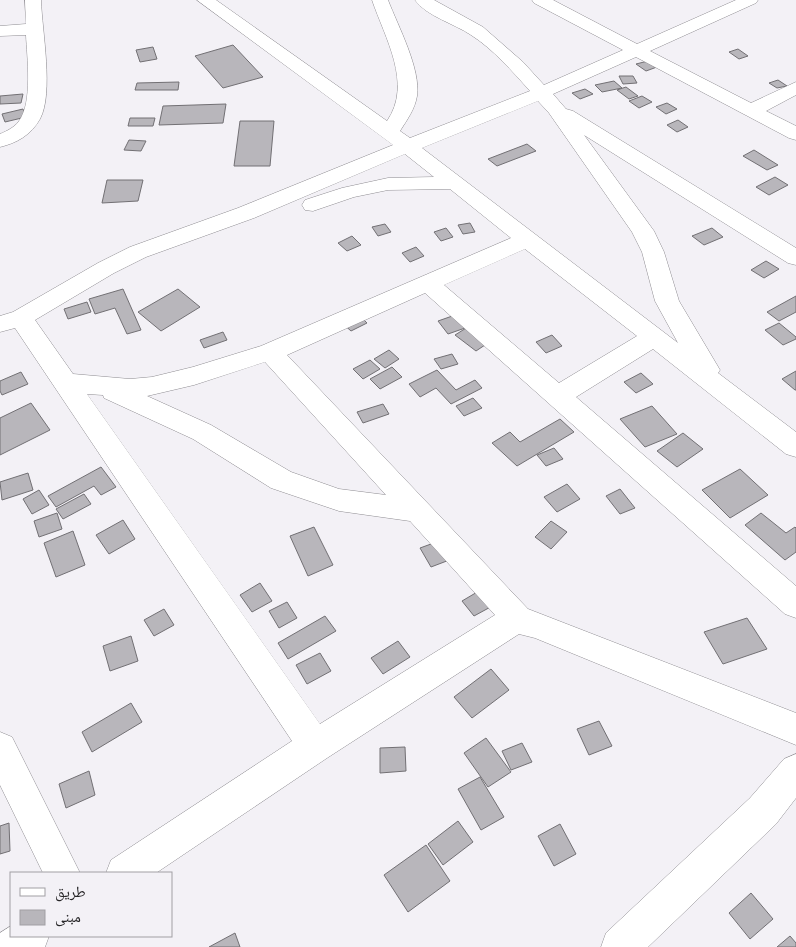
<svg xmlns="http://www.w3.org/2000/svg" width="796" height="947" font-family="Raleway,'Noto Naskh Arabic',sans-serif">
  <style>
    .building { fill: #b8b6bb; stroke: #727074 }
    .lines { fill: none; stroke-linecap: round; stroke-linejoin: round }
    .street-casing { stroke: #8f8d92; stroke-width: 1 }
    .street { fill: #fff; fill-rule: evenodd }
  </style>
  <rect width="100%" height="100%" fill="#f3f1f6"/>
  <g class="building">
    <polygon points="233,45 263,77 223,88 195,56"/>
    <polygon points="153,47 157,59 140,62 136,50"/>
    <polygon points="738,49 748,56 739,59 729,52"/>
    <polygon points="648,61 657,67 646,71 636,64"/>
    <polygon points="619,76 633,76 637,83 623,84"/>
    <polygon points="778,80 787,86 777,88 769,83"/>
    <polygon points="614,81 622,88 602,92 595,85"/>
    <polygon points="179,82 178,90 135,90 137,83"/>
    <polygon points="626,87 638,96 629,99 617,90"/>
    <polygon points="585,89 593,94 580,99 572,93"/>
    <polygon points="23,94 21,103 0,104 0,96"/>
    <polygon points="642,96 652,102 639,108 629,101"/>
    <polygon points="667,103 677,109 666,114 656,107"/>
    <polygon points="226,104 223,123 159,125 163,106"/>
    <polygon points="23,109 26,117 5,122 2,114"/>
    <polygon points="130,118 155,118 153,126 128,126"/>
    <polygon points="678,120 688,127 677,132 667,125"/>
    <polygon points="240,121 274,121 270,166 234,166"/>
    <polygon points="129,140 146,141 141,151 124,150"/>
    <polygon points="527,144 536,151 497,166 488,159"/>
    <polygon points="754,150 778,165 767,170 743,156"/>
    <polygon points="775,177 788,185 769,195 756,187"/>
    <polygon points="107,180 143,180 138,201 102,203"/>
    <polygon points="470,223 475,232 463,234 458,225"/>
    <polygon points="385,224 391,232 378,236 372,227"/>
    <polygon points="446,228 453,237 441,241 434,232"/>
    <polygon points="712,228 723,237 704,245 692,236"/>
    <polygon points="352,236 361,245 347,251 338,243"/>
    <polygon points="416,247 424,256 410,262 402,253"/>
    <polygon points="766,261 779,269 764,278 751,270"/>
    <polygon points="123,289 141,330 127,334 115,308 95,314 89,299"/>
    <polygon points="178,289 200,307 161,331 138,312"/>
    <polygon points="796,296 796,312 779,321 767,312"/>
    <polygon points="87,302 91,312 68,319 64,309"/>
    <polygon points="358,314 367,323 351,331 341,322"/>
    <polygon points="458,314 468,327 448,334 438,321"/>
    <polygon points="779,323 796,337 796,339 783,345 765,330"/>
    <polygon points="471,325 491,341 476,351 455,335"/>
    <polygon points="223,332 227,340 204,348 200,340"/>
    <polygon points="552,335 562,346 546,353 536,342"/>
    <polygon points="389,350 399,359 385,368 374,359"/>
    <polygon points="452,354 458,364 441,369 434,359"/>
    <polygon points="370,360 380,369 363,379 353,369"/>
    <polygon points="392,367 402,377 380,389 370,379"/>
    <polygon points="437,370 456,390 475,380 482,388 451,404 436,388 420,397 409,384"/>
    <polygon points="796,371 796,390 795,390 782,379"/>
    <polygon points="21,372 28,384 2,395 0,391 0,381"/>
    <polygon points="641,373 653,384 636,393 624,382"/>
    <polygon points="473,398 482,408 464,416 456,406"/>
    <polygon points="31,403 50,430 0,455 0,418"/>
    <polygon points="383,404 389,414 363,423 357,412"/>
    <polygon points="652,406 677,434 645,447 620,419"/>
    <polygon points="560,419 574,432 517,466 492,443 510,432 520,442"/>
    <polygon points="683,433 703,449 677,467 657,451"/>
    <polygon points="554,448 563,459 546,466 537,455"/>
    <polygon points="101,467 116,487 101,495 94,486 56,507 48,496"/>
    <polygon points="740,469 768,495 730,518 702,490"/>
    <polygon points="28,473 33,490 2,500 0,482"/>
    <polygon points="567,484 580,499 557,512 544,497"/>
    <polygon points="620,489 635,508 620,514 606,496"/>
    <polygon points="39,490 49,505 32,514 23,499"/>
    <polygon points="84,494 91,504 63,519 56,509"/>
    <polygon points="57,513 62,529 39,537 34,521"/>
    <polygon points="761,513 786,533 795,527 796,528 796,552 785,560 745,525"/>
    <polygon points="123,520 135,539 109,554 96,535"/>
    <polygon points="551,521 567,532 551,549 535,537"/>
    <polygon points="314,527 333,565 308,576 290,536"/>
    <polygon points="73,531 85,565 56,577 44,543"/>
    <polygon points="442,540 452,559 431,567 420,548"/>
    <polygon points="260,583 272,601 252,612 240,595"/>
    <polygon points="484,588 496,604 474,616 462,601"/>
    <polygon points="287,602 297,618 279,628 269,611"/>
    <polygon points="164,609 174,625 154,636 144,620"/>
    <polygon points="325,616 336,631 288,659 278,643"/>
    <polygon points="747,618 767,649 723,664 704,632"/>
    <polygon points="131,636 138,661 110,671 103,646"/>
    <polygon points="398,641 410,657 383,674 371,658"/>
    <polygon points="320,653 331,671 307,684 296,665"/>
    <polygon points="491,669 509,690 472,718 454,697"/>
    <polygon points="131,703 142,722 92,752 82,732"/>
    <polygon points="599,721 612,746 589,755 577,729"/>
    <polygon points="486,738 511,772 488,787 464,753"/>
    <polygon points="522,743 532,762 511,770 502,751"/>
    <polygon points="405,747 406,771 380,773 380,748"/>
    <polygon points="89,771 95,795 66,808 59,784"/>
    <polygon points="480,777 504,817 481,830 458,789"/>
    <polygon points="458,821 473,842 443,865 428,844"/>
    <polygon points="9,823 10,851 0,854 0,826"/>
    <polygon points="560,824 576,854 554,866 538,836"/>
    <polygon points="426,845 450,881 408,912 384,875"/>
    <polygon points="751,893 773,919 750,939 729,913"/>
    <polygon points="235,933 240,947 209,947"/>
    <polygon points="790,936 796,943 796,947 777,947"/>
  </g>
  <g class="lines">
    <defs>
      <g id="street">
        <path d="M25 0H41C42 31 54 93 40 119 31 135 17 143 0 147V134C7 131 15 127 19 121 33 102 27 57 26 35L0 36V26L26 24Z"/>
        <path d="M197 0H216L387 121C413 84 385 38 372 0H388C398 26 421 69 417 96 415 109 407 120 400 131L410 138 530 91C512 71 493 49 471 35 455 24 426 16 415 0H434L483 27 523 62 544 85 623 50 534 3 532 0H553L637 44 736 0H758L756 3 650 51 751 103 796 82V95L766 111 796 126V140L789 138 636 57 553 94 566 109 573 111 796 248V265L788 263 584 135 654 231 664 252 679 301 720 370 718 373 796 432V457L786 454 653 349 576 397 796 586V618L785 614 425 293 287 355 528 609 796 713V745L535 638 519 634 327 758 156 873H106L111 860 292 741 15 328 0 332V316L13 312 98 263 130 247 238 208 393 145ZM538 101 549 113 632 232 642 252 655 301 678 343 422 148ZM405 154 434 177 388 178 342 188 305 200 302 205 305 210 313 211 354 197 388 190 450 189 511 238 261 346 193 367 152 377 130 379 73 374 35 320 114 273 146 257 254 218ZM525 249 637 336 559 383 444 285ZM265 362 386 495 339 489 291 472 211 425 147 396 194 385ZM87 394 103 395 104 398 193 439 271 488 339 511 410 521 495 615 320 724Z"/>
        <polygon points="0,732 12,737 80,873 43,873 0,785"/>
        <polygon points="796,754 796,798 776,824 648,947 601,947 606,933 750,798 784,759"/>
        <polygon points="11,926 11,936 49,936 45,947 0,947 0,933"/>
      </g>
    </defs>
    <use href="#street" class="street-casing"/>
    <use href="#street" class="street"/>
  </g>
  <rect x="10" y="872" width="162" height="65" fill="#f3f1f6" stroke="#a19fa3"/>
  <rect x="20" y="888" width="25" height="8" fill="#ffffff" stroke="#a19fa3"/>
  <text x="55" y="897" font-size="15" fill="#252426">طريق</text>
  <rect x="20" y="910" width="25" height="15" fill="#b8b6bb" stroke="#a19fa3"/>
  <text x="55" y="922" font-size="15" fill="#252426">مبنى</text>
</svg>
